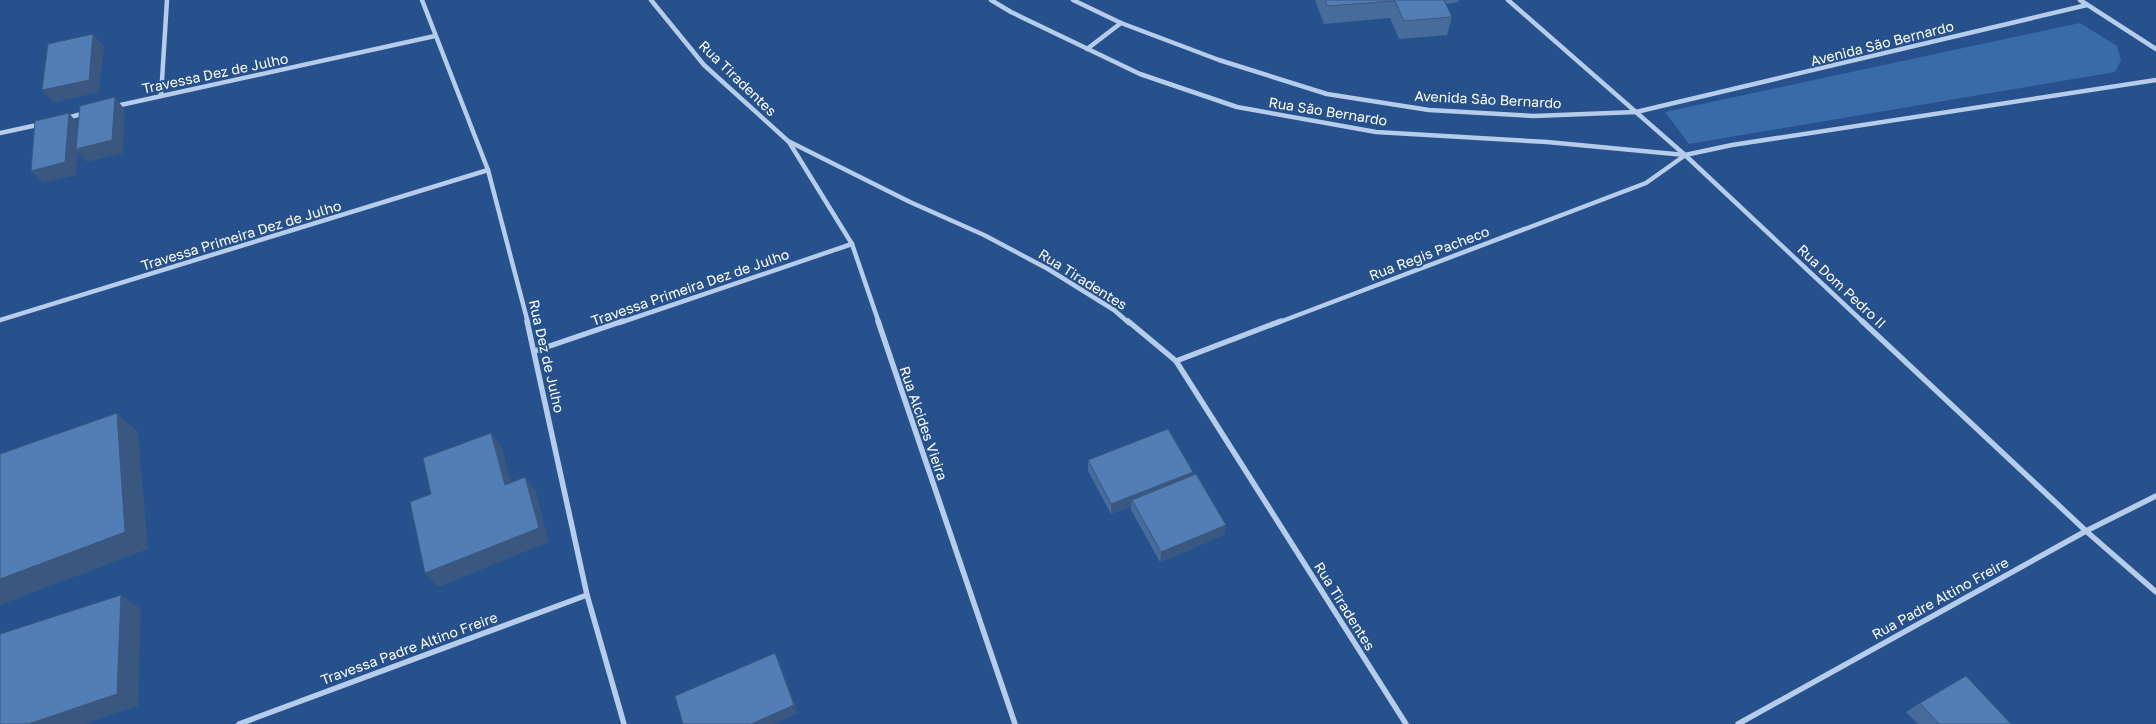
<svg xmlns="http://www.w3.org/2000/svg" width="2156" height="724" font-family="'Golos Text',sans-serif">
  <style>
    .green { fill: #3a6ba9 }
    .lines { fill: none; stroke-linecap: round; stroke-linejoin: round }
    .minor-far1 { stroke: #b5ccea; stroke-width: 4.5 }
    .minor { stroke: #b5ccea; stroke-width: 5.5 }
    .wall { fill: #476c9c }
    .shaded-wall { fill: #3a587f }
    .building { fill: #537db5; stroke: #3a587f }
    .labels { text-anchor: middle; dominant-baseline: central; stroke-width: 4; stroke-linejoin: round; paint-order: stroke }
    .street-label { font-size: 14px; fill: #fff; stroke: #26518c }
  </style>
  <rect width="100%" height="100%" fill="#26518c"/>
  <polygon class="green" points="2080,23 2117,46 2121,60 2115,72 1689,144 1665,112"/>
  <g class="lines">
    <g class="minor-far1">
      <polyline points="422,0 488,170 528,323"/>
      <polyline points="651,0 704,65 788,141 910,202 984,235 1048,269 1114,310 1129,323"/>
      <polyline points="991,0 1011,12 1140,74 1237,107 1376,132 1547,142 1685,155 1732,145 2156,80"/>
      <polyline points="1073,0 1121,23 1219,60 1327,94 1429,110 1534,116 1636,112 2087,5"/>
      <polyline points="1508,0 1685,155 1864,323"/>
      <polyline points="2080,0 2156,49"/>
      <polyline points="1087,49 1121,23"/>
      <polyline points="161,96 167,0"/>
      <polyline points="116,106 435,36"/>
      <polyline points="67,118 85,113"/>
      <polyline points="0,133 42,124"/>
      <polyline points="789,142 852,244 879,323"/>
      <polyline points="0,320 488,170"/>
      <polyline points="619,323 852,244"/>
      <polyline points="1277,323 1646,183 1684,156"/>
    </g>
    <g class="minor">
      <polyline points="527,321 587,595 624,724"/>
      <polyline points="878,321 1015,724"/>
      <polyline points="1128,321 1176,361 1406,724"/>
      <polyline points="1862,321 2086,531 2156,592"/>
      <polyline points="535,351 623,321"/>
      <polyline points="1176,361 1281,321"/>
      <polyline points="239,724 587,595"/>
      <polyline points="1738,724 2086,531 2156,496"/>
    </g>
  </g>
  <g class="wall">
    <polygon points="1315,0 1459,0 1459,2 1446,4 1452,17 1447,35 1399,39 1390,18 1324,24"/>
    <polygon points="1088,460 1193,472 1192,475 1226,525 1224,535 1160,562 1131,510 1131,506 1111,514 1088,471"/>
    <polygon points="1920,703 2011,724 1918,724 1906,712"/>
  </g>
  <g class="shaded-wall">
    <polygon points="93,34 104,47 99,92 53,103 42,90"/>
    <polygon points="115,97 125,110 123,153 87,162 78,152 76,175 43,183 31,171 69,113 80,126"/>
    <polygon points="117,413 138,432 148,549 0,605 0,579"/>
    <polygon points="491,433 502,448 516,499 505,485"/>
    <polygon points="1193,472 1191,482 1132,500 1131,506 1111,514 1111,504"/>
    <polygon points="525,477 536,492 549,542 438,587 425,573"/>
    <polygon points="1226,525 1224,535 1160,562 1161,552"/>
    <polygon points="121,595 141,609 138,706 84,724 28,724"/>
    <polygon points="775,653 779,662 798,713 774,724 751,724"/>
  </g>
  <g class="building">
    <polygon points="1325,0 1444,0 1452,17 1404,21 1395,1 1327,6"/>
    <polygon points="93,34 89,80 42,90 48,44"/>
    <polygon points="115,97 112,140 76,149 80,106"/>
    <polygon points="69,113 65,162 31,171 35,121"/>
    <polygon points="117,413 125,532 0,579 0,454"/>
    <polygon points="1168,429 1193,472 1111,504 1088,460"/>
    <polygon points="491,433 505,485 525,477 539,528 425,573 410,502 431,494 423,458"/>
    <polygon points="1196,474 1226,525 1161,552 1132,500"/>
    <polygon points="121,595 117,694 28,724 0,724 0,634"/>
    <polygon points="775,653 794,705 751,724 683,724 675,696"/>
    <polygon points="1966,676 2011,724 1939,724 1920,703"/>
  </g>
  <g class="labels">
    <g class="street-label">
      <text transform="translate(1882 43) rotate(-14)">Avenida São Bernardo</text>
      <text transform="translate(215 73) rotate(-12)">Travessa Dez de Julho</text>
      <text transform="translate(738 78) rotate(44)">Rua Tiradentes</text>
      <text transform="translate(1488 99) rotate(3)">Avenida São Bernardo</text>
      <text transform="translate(1328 111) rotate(9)">Rua São Bernardo</text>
      <text transform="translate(241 235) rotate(-17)">Travessa Primeira Dez de Julho</text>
      <text transform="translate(1429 253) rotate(-21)">Rua Regis Pacheco</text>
      <text transform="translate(1083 279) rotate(32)">Rua Tiradentes</text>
      <text transform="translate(1842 286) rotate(43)">Rua Dom Pedro II</text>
      <text transform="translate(690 287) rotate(-19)">Travessa Primeira Dez de Julho</text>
      <text transform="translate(547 356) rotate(77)">Rua Dez de Julho</text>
      <text transform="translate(924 423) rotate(71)">Rua Alcides Vieira</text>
      <text transform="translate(1940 598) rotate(-29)">Rua Padre Altino Freire</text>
      <text transform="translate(1345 606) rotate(58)">Rua Tiradentes</text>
      <text transform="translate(409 648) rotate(-20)">Travessa Padre Altino Freire</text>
    </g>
  </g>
</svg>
